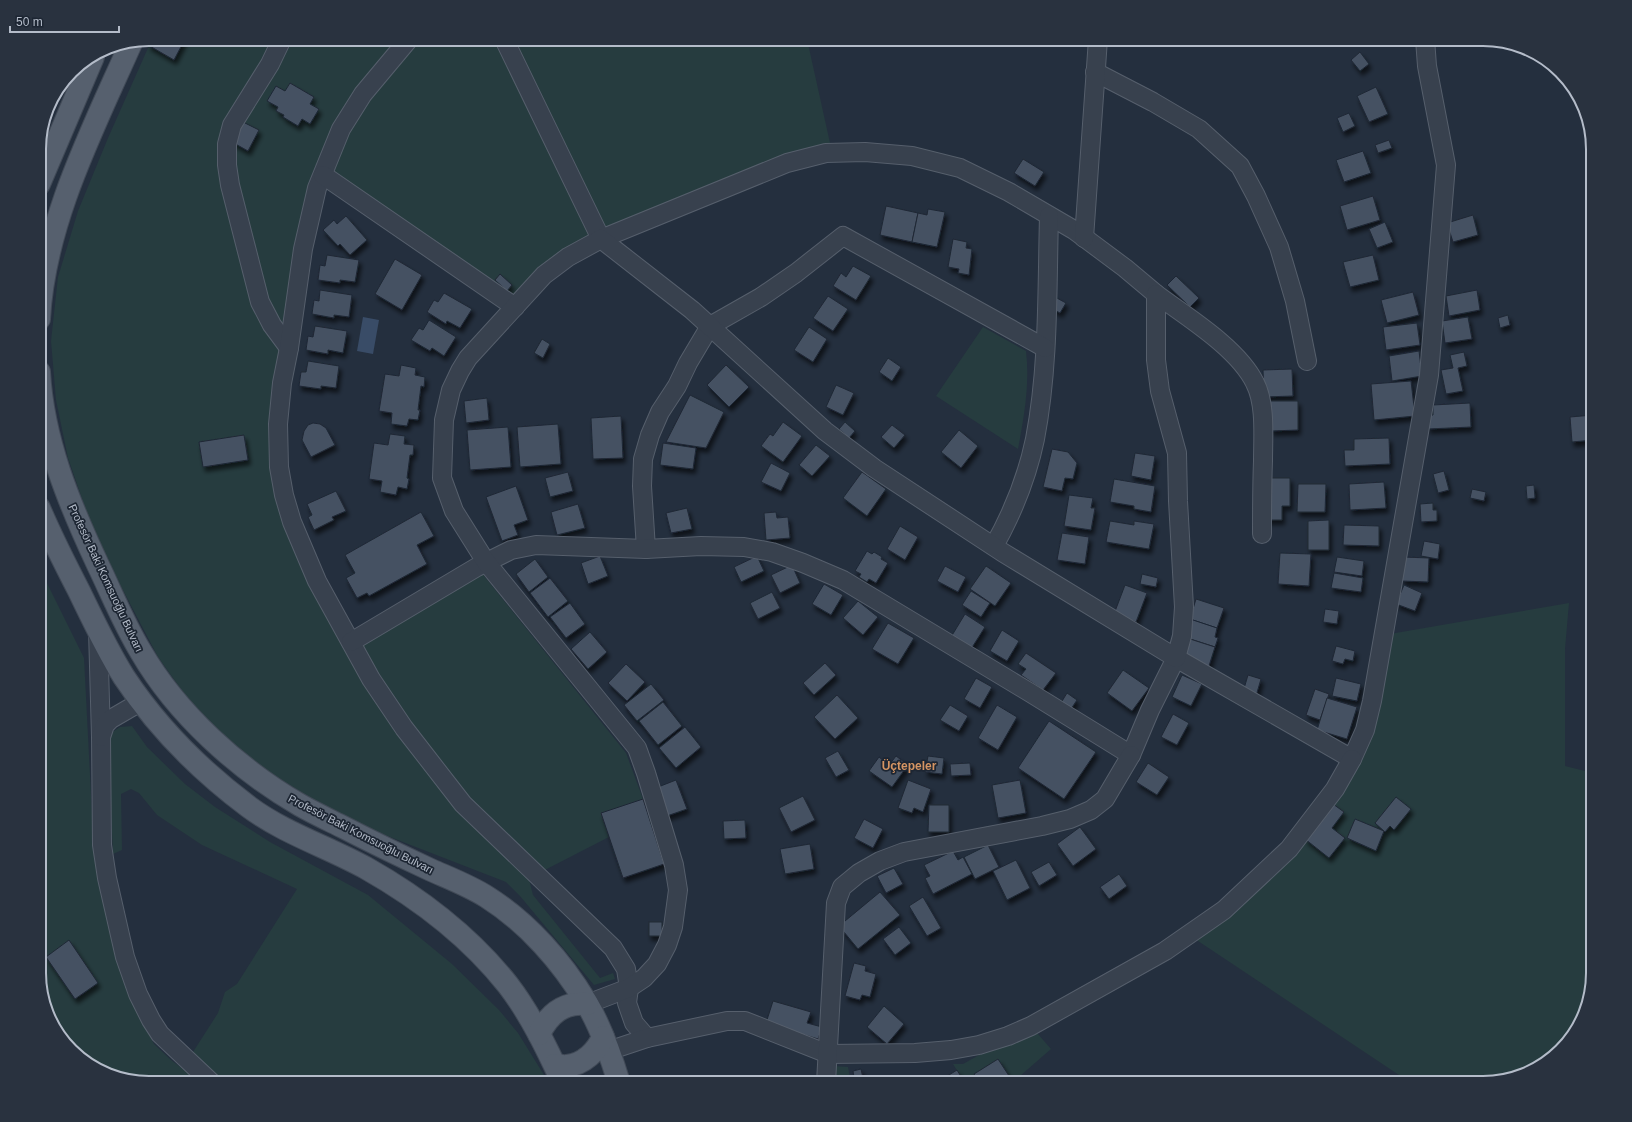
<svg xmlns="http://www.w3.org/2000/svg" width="1632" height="1122" font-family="Helvetica,sans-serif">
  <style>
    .green { fill: #263c3f }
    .water { fill: #394c67 }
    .building { fill: #455162; stroke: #1f2835; filter: url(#shadow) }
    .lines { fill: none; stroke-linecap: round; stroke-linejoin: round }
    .minor-casing { stroke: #565f6c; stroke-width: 20 }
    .primary-casing { stroke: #414a57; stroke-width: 24 }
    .minor { stroke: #38414e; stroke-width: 18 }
    .primary { stroke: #56606e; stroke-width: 22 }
    .labels { text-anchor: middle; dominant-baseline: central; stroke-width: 3.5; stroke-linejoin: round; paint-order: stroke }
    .street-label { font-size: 11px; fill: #b4bcc9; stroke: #1d2633 }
    .neighbourhood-label { font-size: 12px; font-weight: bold; fill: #d59563; stroke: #1d2633 }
    .rim { fill: none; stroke: #b4bcc9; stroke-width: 2 }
  </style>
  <defs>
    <filter id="shadow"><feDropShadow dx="2.5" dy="4.5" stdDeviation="2" flood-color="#0009"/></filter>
  </defs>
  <rect width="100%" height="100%" fill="#242f3e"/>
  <g class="green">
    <polygon points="152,39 807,39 832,152 601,239 515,307 323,175 289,348 284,495 351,641 477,567 626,753 643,799 601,813 609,837 537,874 525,863 533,895 600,978 613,973 615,979 594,985 520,896 506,882 372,830 315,801 266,770 225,738 188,699 158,657 114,573 88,516 68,458 56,400 51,341 58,277 78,211 108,138"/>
    <path d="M983 327 1026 351C1030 383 1024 417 1018 449L936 396Z"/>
    <polygon points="39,567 84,658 93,833 98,877 110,931 144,1025 154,1044 171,1060 201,1083 149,1083 88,1064 54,1028 39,980"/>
    <polygon points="1569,603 1565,649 1565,766 1593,773 1593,973 1574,1034 1538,1068 1483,1083 1411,1083 1189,935 1256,881 1352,760 1384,635"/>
    <polygon points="132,726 147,747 185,784 215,807 270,842 368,895 452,964 499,1010 518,1033 549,1083 223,1083 221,1080 193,1052 218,1013 225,992 237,984 297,889 202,845 157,815 139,793 131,789 121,794 122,850 113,854 108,748 111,733 120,727"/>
    <polygon points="1031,1026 1051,1049 1013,1082 998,1059 974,1074 980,1083 965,1083 953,1064 963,1064"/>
    <polygon points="834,1066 848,1067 851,1083 834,1083"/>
  </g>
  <polygon class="water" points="363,317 379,320 373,354 357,351"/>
  <g class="building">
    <polygon points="152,39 185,39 174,60 148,45"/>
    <polygon points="1360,52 1369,64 1360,71 1351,60"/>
    <polygon points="290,83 314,97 310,104 319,109 310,124 302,119 298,126 283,117 284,115 276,111 278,107 267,101 276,86 285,91"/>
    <polygon points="1376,87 1388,114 1369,122 1357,96"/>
    <polygon points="1349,113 1355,126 1343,132 1337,118"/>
    <polygon points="243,122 259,130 248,151 232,142"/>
    <polygon points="1389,140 1392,148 1378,153 1375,145"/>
    <polygon points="1363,151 1371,173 1344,182 1336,160"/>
    <polygon points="1023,159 1044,172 1035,186 1014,173"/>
    <polygon points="1373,196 1380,220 1347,230 1340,206"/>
    <polygon points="886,206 918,213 912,242 880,235"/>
    <polygon points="928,209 945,212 937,247 912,242 918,213 927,215"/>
    <polygon points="1473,215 1478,235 1453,242 1447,223"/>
    <polygon points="346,216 367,240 350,255 340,244 338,246 323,230 334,220 337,224"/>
    <polygon points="1385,222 1393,242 1377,248 1369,229"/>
    <polygon points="953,239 967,242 966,248 972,249 969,275 958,273 959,269 948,267"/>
    <polygon points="327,255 359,260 355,282 340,280 340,283 318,280 320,265 325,266"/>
    <polygon points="1373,255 1379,280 1350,287 1343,262"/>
    <polygon points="395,259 422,275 402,310 375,294"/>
    <polygon points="853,266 871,276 856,300 833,286 841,273 846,277"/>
    <polygon points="500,274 512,285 507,291 495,280"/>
    <polygon points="1176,276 1199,298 1190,307 1167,285"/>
    <polygon points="320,290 352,295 349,317 334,315 334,318 312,314 314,300 319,301"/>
    <polygon points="1477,290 1480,310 1449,316 1446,296"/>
    <polygon points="1413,292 1419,315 1387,323 1381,300"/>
    <polygon points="444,293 472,309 460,328 447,321 446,324 427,312 434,300 438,302"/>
    <polygon points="828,296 848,309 833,331 813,318"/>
    <polygon points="1055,297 1066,303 1060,313 1049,307"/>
    <polygon points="1508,315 1510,325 1500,328 1498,318"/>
    <polygon points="1468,317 1472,339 1445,343 1442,321"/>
    <polygon points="429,320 456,337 444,356 432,348 430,351 411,340 419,328 423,330"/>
    <polygon points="1417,323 1420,345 1386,350 1383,327"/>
    <polygon points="315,326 347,331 343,353 328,350 328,354 306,350 308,336 313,337"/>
    <polygon points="809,327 827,339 813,362 794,350"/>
    <polygon points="542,339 550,344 543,358 534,353"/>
    <polygon points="1419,351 1422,376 1392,381 1389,356"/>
    <polygon points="1464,352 1467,366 1458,368 1463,391 1446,394 1441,370 1453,368 1450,355"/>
    <polygon points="888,358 901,367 892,381 879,372"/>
    <polygon points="308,361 339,366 336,388 321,386 321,389 299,386 301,372 306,372"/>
    <polygon points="401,365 416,368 415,375 425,377 424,387 421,386 418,410 420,410 418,420 409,419 407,426 391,424 392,413 379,411 385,374 399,376"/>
    <polygon points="726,365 749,387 729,407 707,385"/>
    <polygon points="1292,369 1293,396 1264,397 1263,370"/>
    <polygon points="1411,381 1415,416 1374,420 1371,384"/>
    <polygon points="836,385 854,393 843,415 826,407"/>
    <polygon points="690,395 724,412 706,448 666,442"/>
    <polygon points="487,398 489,420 466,423 464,401"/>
    <polygon points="1270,401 1298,401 1298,430 1271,431"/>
    <polygon points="1470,403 1471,427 1428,429 1427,416 1433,415 1433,405"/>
    <polygon points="1593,415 1593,440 1572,442 1570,417"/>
    <polygon points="621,416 623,458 593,459 591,418"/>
    <polygon points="783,422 802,436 783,462 761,446 770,434 773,436"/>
    <polygon points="845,422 855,431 849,438 839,429"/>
    <polygon points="313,423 320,424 326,428 335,445 311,457 302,440 304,431 308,425"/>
    <polygon points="558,424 561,464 520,467 517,427"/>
    <polygon points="892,425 905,435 894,448 881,437"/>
    <polygon points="508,427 511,467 470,470 467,430"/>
    <polygon points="959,430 978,446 961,468 941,452"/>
    <polygon points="390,434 405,436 404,444 414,445 413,455 410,455 407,478 409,479 407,489 398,487 396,495 380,492 382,481 369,479 374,443 388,445"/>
    <polygon points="244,435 248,460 203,467 199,442"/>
    <polygon points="1389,438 1390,464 1345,466 1344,450 1354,450 1354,439"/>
    <polygon points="663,443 696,448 693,469 660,465"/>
    <polygon points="816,445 830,456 812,476 799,465"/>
    <polygon points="1052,449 1068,452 1077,463 1073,479 1065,478 1062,491 1043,487"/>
    <polygon points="1135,453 1155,456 1151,480 1131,476"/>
    <polygon points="771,463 790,473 781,491 761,482"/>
    <polygon points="1444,471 1449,490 1438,493 1433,474"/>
    <polygon points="568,472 573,491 550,497 545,478"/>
    <polygon points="862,472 886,489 867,516 843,498"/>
    <polygon points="1266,478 1290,478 1290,506 1282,506 1282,520 1266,520"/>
    <polygon points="1114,479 1155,486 1151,512 1134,509 1134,506 1110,502"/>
    <polygon points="1384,482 1386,508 1350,510 1349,484"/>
    <polygon points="1298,484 1326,484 1325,512 1297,512"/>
    <polygon points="1534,485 1535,498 1527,499 1526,486"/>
    <polygon points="516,486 528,520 514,525 518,535 502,541 486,497"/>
    <polygon points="1472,489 1486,492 1484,501 1470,498"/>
    <polygon points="336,491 346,511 332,517 334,520 314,530 308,517 312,515 307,504"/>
    <polygon points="1069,495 1093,498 1091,508 1095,508 1091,530 1064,526"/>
    <polygon points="1433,503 1433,510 1437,510 1437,521 1421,522 1420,504"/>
    <polygon points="578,504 585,528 557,535 551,512"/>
    <polygon points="687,508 692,529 671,533 666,513"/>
    <polygon points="421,512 434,536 417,545 427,564 369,596 367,593 357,598 346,578 355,573 345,555"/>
    <polygon points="776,512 777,518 788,517 790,538 766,540 764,513"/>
    <polygon points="1329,520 1329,550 1308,550 1308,521"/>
    <polygon points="1110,521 1134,525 1134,521 1154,524 1149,549 1106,542"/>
    <polygon points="1344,525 1379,526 1379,546 1343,545"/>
    <polygon points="900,526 918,537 905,560 887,549"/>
    <polygon points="1062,533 1089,537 1085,564 1057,560"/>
    <polygon points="1424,541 1440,544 1438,559 1421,556"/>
    <polygon points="867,551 872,554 874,552 882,557 881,559 888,563 876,583 869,579 867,582 859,577 861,574 855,571"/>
    <polygon points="1280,553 1311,554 1309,586 1278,584"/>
    <polygon points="600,556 608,576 588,584 581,563"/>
    <polygon points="757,556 764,571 741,582 734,567"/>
    <polygon points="1337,557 1364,561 1362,576 1334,572"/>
    <polygon points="1403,557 1429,558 1428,582 1402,581"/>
    <polygon points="535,559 548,577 529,592 516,574"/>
    <polygon points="792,565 800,583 780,593 771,575"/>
    <polygon points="945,566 966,577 958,592 937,581"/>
    <polygon points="986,566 1011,583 995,606 970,589"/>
    <polygon points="1334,573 1363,578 1361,592 1331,588"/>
    <polygon points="1142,574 1158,578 1156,587 1140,584"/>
    <polygon points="550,578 568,601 548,617 530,593"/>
    <polygon points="824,584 843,595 831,615 812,604"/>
    <polygon points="1125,585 1147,593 1136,622 1114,614"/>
    <polygon points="1404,585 1422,593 1415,611 1396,604"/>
    <polygon points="971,591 990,603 981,617 962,605"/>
    <polygon points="772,592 780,608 758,619 750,603"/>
    <polygon points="1196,599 1224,608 1217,628 1190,619"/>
    <polygon points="858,601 878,617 863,635 843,618"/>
    <polygon points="570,603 585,624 566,638 550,617"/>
    <polygon points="1325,609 1339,611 1337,624 1323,622"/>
    <polygon points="965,614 985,627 971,649 951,637"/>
    <polygon points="1193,620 1217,628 1215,637 1218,638 1215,647 1187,638"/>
    <polygon points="888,623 914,638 898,664 872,649"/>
    <polygon points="1002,630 1019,641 1007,661 990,651"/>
    <polygon points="590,632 607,652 588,669 571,649"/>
    <polygon points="1187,638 1215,647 1208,669 1180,660"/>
    <polygon points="1336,646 1355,651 1353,661 1345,659 1343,664 1332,661"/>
    <polygon points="1026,653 1056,673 1043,690 1021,675 1026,669 1018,664"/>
    <polygon points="825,663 836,675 814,695 803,683"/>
    <polygon points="626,664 645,682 627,701 608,683"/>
    <polygon points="1123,670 1149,688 1132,711 1107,693"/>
    <polygon points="1182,675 1202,684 1191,706 1172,697"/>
    <polygon points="1248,675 1261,679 1256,696 1243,692"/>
    <polygon points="976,678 992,687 980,708 964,699"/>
    <polygon points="1336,678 1361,684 1357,701 1332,696"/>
    <polygon points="651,684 664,700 637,721 624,705"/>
    <polygon points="1315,689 1329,694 1320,720 1306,715"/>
    <polygon points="1067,693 1077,700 1069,712 1059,706"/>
    <polygon points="837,695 858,718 835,739 814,717"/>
    <polygon points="1327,698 1357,707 1347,739 1317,730"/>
    <polygon points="663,702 682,726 658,745 639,721"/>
    <polygon points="950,705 968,716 959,731 940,720"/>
    <polygon points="997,705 1017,717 998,750 978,738"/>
    <polygon points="1173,714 1189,723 1177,745 1161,737"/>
    <polygon points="1049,721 1096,752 1064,799 1018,768"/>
    <polygon points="685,727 701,747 676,768 659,748"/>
    <polygon points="838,751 849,770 836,777 825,758"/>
    <polygon points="896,756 908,765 892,787 869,771 879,757 889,765"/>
    <polygon points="928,756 944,758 942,774 925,772"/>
    <polygon points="970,763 971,775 951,776 950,764"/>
    <polygon points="1148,763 1169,777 1157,795 1136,782"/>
    <polygon points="676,780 687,809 664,817 653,789"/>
    <polygon points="908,780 931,789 923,812 914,808 912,813 898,808"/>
    <polygon points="1020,780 1026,813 998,818 992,785"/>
    <polygon points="803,796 815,820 791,832 779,808"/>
    <polygon points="1396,797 1411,809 1394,830 1390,826 1385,832 1375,823"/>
    <polygon points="643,799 664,864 623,878 601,813"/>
    <polygon points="1333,804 1344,812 1332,828 1345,838 1329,858 1305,839"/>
    <polygon points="929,805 949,805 949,832 928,832"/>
    <polygon points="864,819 883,829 873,848 854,838"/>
    <polygon points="1355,819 1384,831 1376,851 1347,838"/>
    <polygon points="745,820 746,838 724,839 723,821"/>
    <polygon points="1080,827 1096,849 1073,866 1057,844"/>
    <polygon points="810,844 814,869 785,874 780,849"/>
    <polygon points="988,845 999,867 975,879 964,857"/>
    <polygon points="953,851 958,860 963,857 972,874 933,894 925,878 930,876 924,865"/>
    <polygon points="1016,860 1030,888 1007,900 993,871"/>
    <polygon points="1049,862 1057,875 1039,886 1031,872"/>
    <polygon points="894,868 903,884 886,893 877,876"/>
    <polygon points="1119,874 1127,886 1109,899 1100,887"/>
    <polygon points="880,892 900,915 858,949 839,926"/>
    <polygon points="923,897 941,928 927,936 909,906"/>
    <rect x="649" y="922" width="13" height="14"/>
    <polygon points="899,927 911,943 895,955 883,939"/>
    <polygon points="69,940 98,983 75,999 46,957"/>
    <polygon points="854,963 866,966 865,971 876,974 870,997 862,995 860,1000 845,996"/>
    <polygon points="773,1001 811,1012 807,1023 822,1027 818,1039 766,1023"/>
    <polygon points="884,1006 904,1024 887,1044 867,1027"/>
    <polygon points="998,1059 1013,1082 1011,1083 980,1083 974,1074"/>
    <polygon points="861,1069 864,1083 855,1083 853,1071"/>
    <polygon points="957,1070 965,1083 936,1083"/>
    <polygon points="850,1077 851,1083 833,1083 833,1082"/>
  </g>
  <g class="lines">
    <defs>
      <g id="minor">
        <polyline points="282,39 270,64 232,125 227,144 227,165 230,185 260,302 272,325 289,348"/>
        <polyline points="409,39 363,94 341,129 317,188 303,249 289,348 282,383 278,424 279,467 284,495 292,522 317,581 371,679 404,728 463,804 613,948 626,969 629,988 627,1003 634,1023 647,1038"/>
        <polyline points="504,39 601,239 787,163 826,153 865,152 912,156 960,168 1009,192 1074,230 1125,268 1156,294"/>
        <polyline points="1095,72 1153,102 1199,129 1240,166 1256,196 1279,247 1295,301 1307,361"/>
        <polyline points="323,175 515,307"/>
        <polyline points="1084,238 1098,39"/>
        <path d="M994 546C1013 512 1027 478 1035 439 1049 366 1047 290 1049 216"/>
        <polyline points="646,549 642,486 643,459 650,435 660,412 677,386 688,363 710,326 761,297 796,273 843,236 1045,348"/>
        <polyline points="98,631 101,737 102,845 107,878 125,957 138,994 151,1020 160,1034 212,1083"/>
        <polyline points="351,642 477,567 511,550 536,545 646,549 701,546 744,547 772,552 803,563 843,580 1029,692 1131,755 1150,710 1176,658 1352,759 1365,730 1372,701 1429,375 1446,165 1427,66 1425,39"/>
        <polyline points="101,737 105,725 111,719 142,701"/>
        <path d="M587 1004 629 988 644 978 657 964 667 945 673 927 678 890 674 865 646 773 637 748 486 562 454 511 442 478 444 420 451 390 460 371 468 358 544 275 568 257 601 239 692 310 825 431 874 468 1002 552 1176 658 1182 636 1184 607 1178 501 1177 453 1160 391 1156 360V294C1187 317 1238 348 1255 383 1266 404 1263 437 1263 461 1262 486 1262 510 1262 534"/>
        <polyline points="608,1051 647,1038 727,1021 745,1021 828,1054 915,1053 951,1050 979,1045 1008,1036 1031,1026 1165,951 1224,910 1289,849 1335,789 1352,759"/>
        <polyline points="826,1083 836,903 842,887 859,873 880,861 904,852 1042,826 1070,819 1091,810 1105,799 1131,755"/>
      </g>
      <g id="primary">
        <polyline points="39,184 93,57"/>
        <path d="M39 319C44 223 93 129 131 43"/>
        <path d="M39 372C43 441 69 503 98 565 112 594 124 624 141 652 177 714 238 769 300 805 314 813 329 820 343 827 372 842 401 856 431 870 449 878 470 886 487 897 528 923 562 962 586 1002 601 1027 611 1056 619 1083"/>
        <path d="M39 508C51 536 65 564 79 591 93 620 107 650 124 677 157 727 201 771 249 807 284 833 328 847 366 868 419 898 470 937 508 985 531 1015 547 1049 563 1083"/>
        <path d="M539 1034C549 1014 563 1002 587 1004"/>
        <path d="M555 1065C559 1065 563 1067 567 1066 584 1064 597 1051 603 1037"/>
      </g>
    </defs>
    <use href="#minor" class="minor-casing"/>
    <use href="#primary" class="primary-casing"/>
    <use href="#minor" class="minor"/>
    <use href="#primary" class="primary"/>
  </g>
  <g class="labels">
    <g class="street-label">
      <text transform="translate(106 578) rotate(65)">Profesör Baki Komsuoğlu Bulvarı</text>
      <text transform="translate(361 834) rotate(27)">Profesör Baki Komsuoğlu Bulvarı</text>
    </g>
    <g class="neighbourhood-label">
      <text x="909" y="766">Üçtepeler</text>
    </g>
  </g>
  <path d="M0 0H1632V1122H0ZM149 46H1483A103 103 0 0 1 1586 149V973A103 103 0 0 1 1483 1076H149A103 103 0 0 1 46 973V149A103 103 0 0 1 149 46Z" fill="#29323f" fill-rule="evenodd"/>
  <path class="rim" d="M149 46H1483A103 103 0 0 1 1586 149V973A103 103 0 0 1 1483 1076H149A103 103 0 0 1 46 973V149A103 103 0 0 1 149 46Z"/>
  <path d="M10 26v6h109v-6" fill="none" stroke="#b4bcc9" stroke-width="2"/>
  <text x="16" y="26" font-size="12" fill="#b4bcc9" stroke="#1d2633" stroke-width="3" paint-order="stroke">50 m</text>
</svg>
